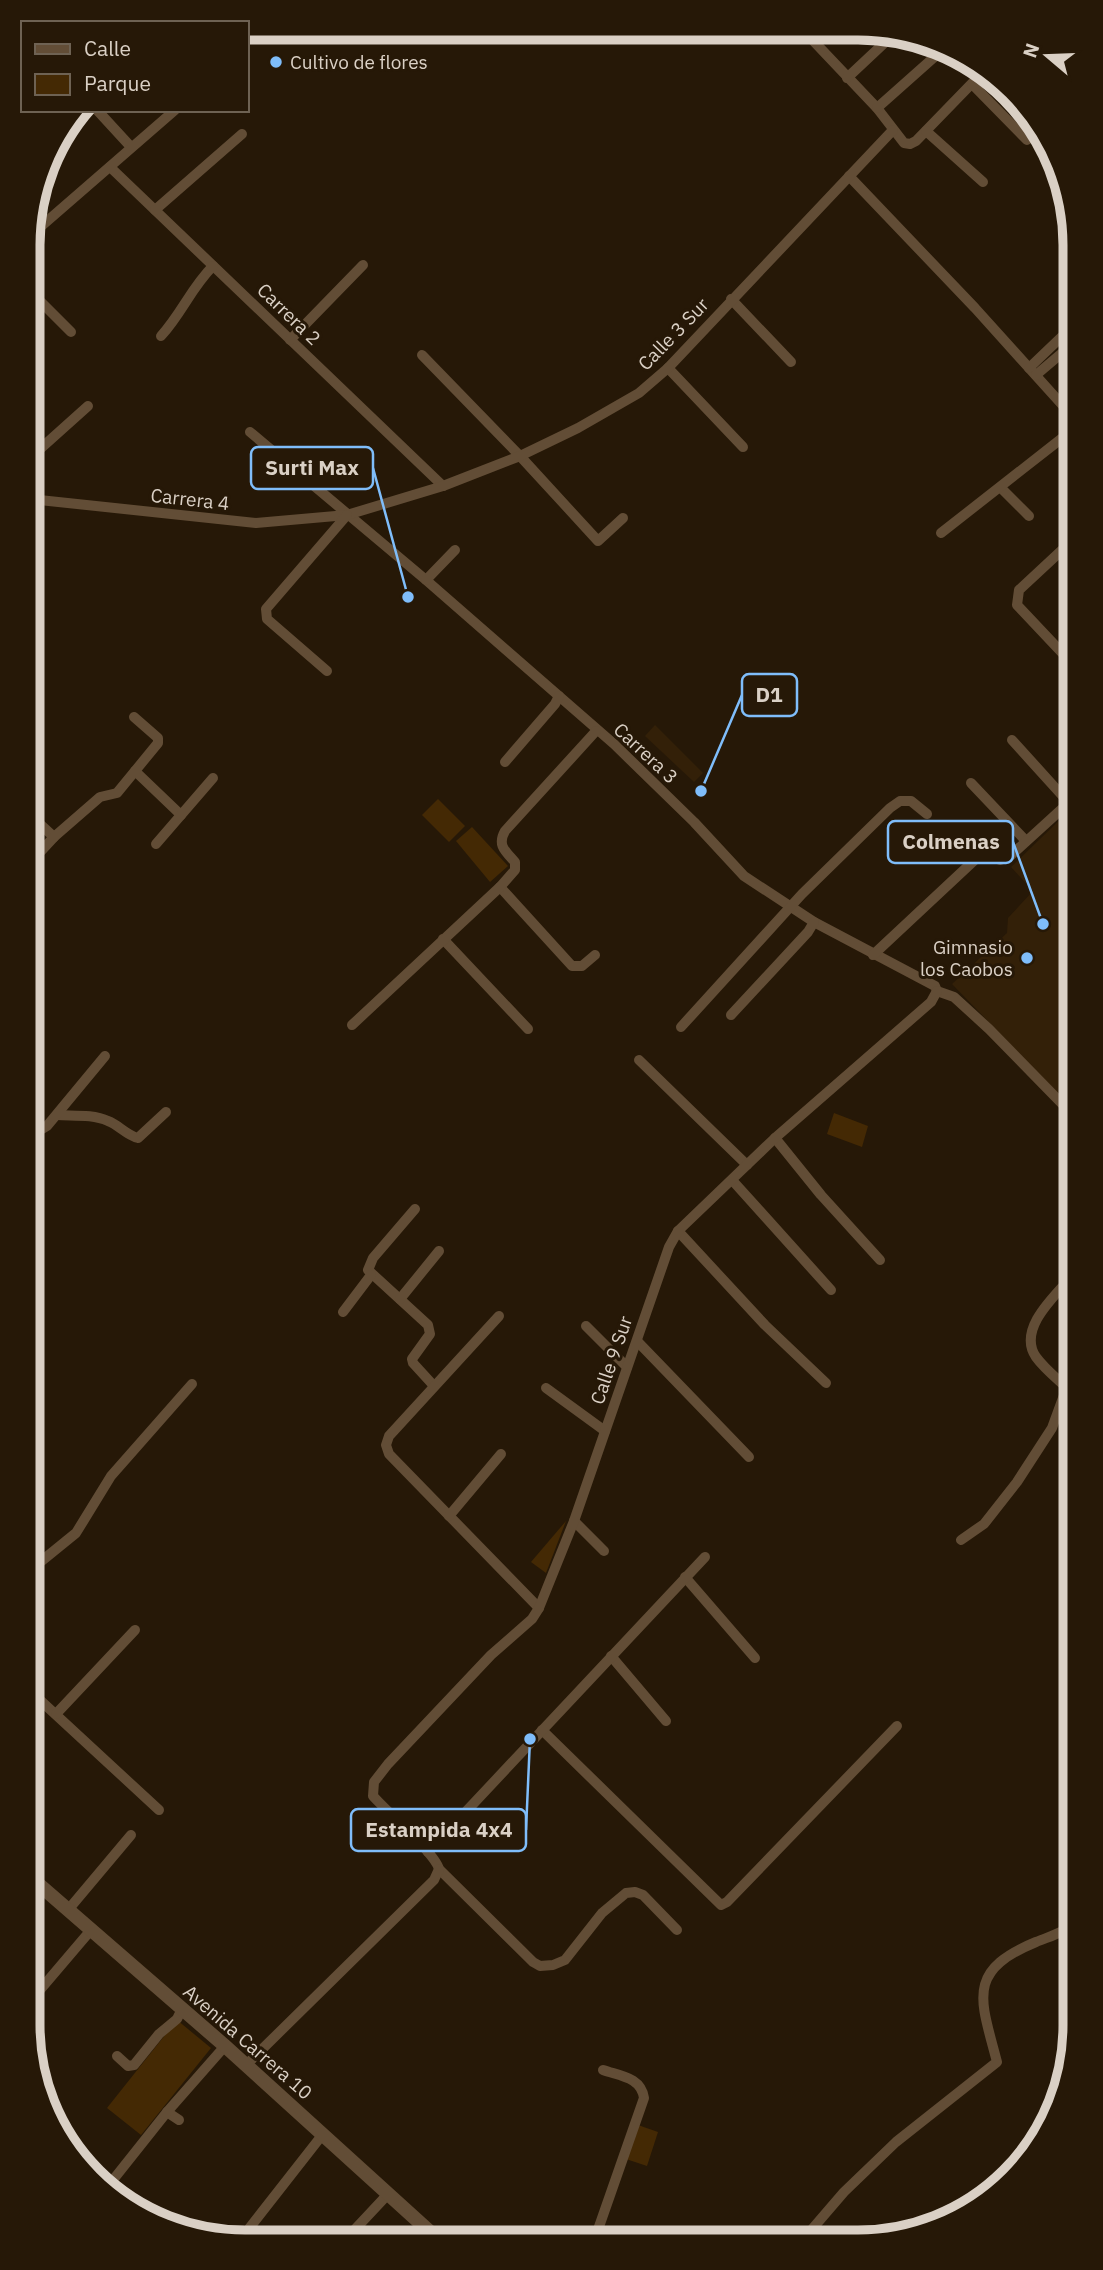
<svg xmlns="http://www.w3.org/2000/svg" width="1103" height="2270" font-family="'IBM Plex Sans',sans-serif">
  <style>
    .built { fill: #332008 }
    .green { fill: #442904 }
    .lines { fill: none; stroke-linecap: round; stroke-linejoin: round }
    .minor { stroke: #624d36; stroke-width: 10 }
    .tertiary { stroke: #624d36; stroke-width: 14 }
    .poi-dot { fill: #7fbdfa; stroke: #261807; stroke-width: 2.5 }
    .labels { text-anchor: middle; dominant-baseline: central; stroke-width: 6; stroke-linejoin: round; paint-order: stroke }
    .poi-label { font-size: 19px; fill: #dad0c5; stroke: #261807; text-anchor: start }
    .street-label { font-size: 19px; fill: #dad0c5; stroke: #261807 }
    .rim { fill: none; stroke: #dad0c5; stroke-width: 9 }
    .leader { fill: none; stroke: #7fbdfa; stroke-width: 2.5 }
    .callout-dot { fill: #7fbdfa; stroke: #261807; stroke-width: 2.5 }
    .callout { fill: #261807; stroke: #7fbdfa; stroke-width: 2.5 }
    .callout-label { font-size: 21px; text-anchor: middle; font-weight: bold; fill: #dad0c5 }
  </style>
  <rect width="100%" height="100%" fill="#261807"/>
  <g class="built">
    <polygon points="655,725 703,773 694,782 645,736"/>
    <polygon points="1075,805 1075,1111 952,984 1007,933 1008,918 1033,891 1011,867"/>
  </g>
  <g class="green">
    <polygon points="438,799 465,826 449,842 422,815"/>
    <polygon points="472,827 508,866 490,882 456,841"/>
    <polygon points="834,1113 868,1126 862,1147 827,1134"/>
    <polygon points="566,1521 546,1573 531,1562"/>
    <polygon points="177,2020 211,2048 141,2135 107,2108"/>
    <polygon points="638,2125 658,2132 647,2166 626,2159"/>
  </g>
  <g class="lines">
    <g class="minor">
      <polyline points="804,31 877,108 904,143 910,144 916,141 982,73"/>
      <polyline points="847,78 896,32"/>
      <polyline points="972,84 1027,140"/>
      <polyline points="877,108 940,52"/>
      <polyline points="97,110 131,147"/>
      <polyline points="926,131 983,182"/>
      <polyline points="110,167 443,486"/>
      <polyline points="849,176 975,308 1075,419"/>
      <polyline points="155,210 242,134"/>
      <polyline points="30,236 175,110"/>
      <polyline points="30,291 71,332"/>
      <polyline points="731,299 791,362"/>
      <polyline points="1065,305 1075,316"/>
      <path d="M161 336C182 313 191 288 213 266"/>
      <polyline points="290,340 363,265"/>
      <polyline points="422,355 520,456 598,541 623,518"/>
      <polyline points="668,368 743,447"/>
      <polyline points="1029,368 1075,324"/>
      <polyline points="1036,375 1075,342"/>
      <polyline points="250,432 426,580 614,744 694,822 744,876 814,922 935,986 937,991"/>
      <polyline points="30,458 88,406"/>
      <polyline points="1001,488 1029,516"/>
      <polyline points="30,499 256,523 347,515 443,486 520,456 578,428 639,393 668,368 893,130"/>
      <polyline points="941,533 1075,428"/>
      <polyline points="426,580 455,550"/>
      <polyline points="1067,658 1017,605 1019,590 1075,538"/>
      <polyline points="327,671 267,619 266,609 347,515"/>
      <polyline points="1012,740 1069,803"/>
      <polyline points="505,762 555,704 559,696"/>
      <polyline points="135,771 181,815"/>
      <polyline points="971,783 1026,841"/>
      <polyline points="29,814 54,837"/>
      <polyline points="156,844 213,778"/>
      <polyline points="29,864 54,837 100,797 117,793 158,743 158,738 134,717"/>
      <polyline points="500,887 572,966 582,966 595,955"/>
      <polyline points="443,939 528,1029"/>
      <polyline points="873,955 980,855 988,855 1000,860 1009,857 1075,797"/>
      <polyline points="937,991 954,997 989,1029 1075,1117"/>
      <polyline points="731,1015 808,932 814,922"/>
      <path d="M352 1025 500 887 515 870V862C505 851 497 845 505 831L596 731"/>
      <polyline points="681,1027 802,894 890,808 900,801 911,801 927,814"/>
      <polyline points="639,1060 747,1165"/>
      <path d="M57 1115C73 1116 93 1114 108 1121 119 1125 126 1135 138 1138L166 1112"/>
      <polyline points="29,1121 36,1129 42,1129 47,1126 105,1056"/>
      <polyline points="775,1138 821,1195 880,1260"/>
      <polyline points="732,1180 831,1290"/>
      <polyline points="415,1209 373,1258 368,1270 428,1325 430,1334 412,1359 413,1363 434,1386"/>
      <polyline points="678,1231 765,1325 826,1383"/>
      <polyline points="400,1299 439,1251"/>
      <polyline points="343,1312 371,1275"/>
      <polyline points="499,1316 389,1436 386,1445 389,1454 539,1608"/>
      <polyline points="586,1326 627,1367"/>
      <polyline points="637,1341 749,1457"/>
      <polyline points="546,1388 605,1431"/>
      <path d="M1075 1396C1063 1383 1046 1371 1036 1357 1016 1328 1058 1293 1075 1273"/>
      <polyline points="449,1516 501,1454"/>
      <polyline points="574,1521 604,1551"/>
      <polyline points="961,1540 984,1524 1017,1482 1052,1428 1067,1387"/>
      <polyline points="28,1572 76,1533 111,1476 192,1384"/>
      <polyline points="685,1577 755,1658"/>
      <polyline points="611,1656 666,1721"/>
      <polyline points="28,1689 159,1810"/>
      <polyline points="56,1714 135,1630"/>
      <polyline points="542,1730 721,1905 727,1902 897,1726"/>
      <polyline points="428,1852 705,1557"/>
      <polyline points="68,1910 131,1835"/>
      <path d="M677 1930 643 1895 635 1892 626 1893 602 1913 565 1960 553 1965 540 1966 533 1962 439 1869C435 1853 387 1812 373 1796L374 1782 388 1764 491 1655 532 1619 539 1608 574 1521 669 1247 678 1231 775 1138 931 1002 937 991"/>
      <polyline points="28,2004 91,1930"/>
      <polyline points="117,2056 128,2066 134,2065 159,2034 177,2019 182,2009"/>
      <polyline points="246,2065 434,1880 439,1869"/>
      <polyline points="167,2112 179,2120"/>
      <polyline points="105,2190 167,2112 225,2046"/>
      <polyline points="240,2240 323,2134"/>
      <polyline points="345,2240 389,2193"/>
      <path d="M594 2241 644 2098C641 2077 620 2076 603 2070"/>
      <path d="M801 2242 844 2192 896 2142 997 2062C981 2000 965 1971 1036 1942 1050 1936 1065 1933 1075 1921"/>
    </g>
    <polyline class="tertiary" points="28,1875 225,2046 440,2241"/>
  </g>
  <g class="poi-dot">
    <circle cx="276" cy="62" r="7"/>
    <circle cx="1027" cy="958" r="7"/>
  </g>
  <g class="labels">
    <g class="poi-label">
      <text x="290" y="62">Cultivo de flores</text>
      <text x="1013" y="947" text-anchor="end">Gimnasio<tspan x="1013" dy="22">los Caobos</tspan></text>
    </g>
    <g class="street-label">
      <text transform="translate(289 314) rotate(44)">Carrera 2</text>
      <text transform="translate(673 334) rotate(-46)">Calle 3 Sur</text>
      <text transform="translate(190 499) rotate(6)">Carrera 4</text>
      <text transform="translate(646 753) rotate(43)">Carrera 3</text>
      <text transform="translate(611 1360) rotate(-71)">Calle 9 Sur</text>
      <text transform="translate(248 2042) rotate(41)">Avenida Carrera 10</text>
    </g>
  </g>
  <path d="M0 0H1103V2270H0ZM245 40H858A205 205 0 0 1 1063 245V2025A205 205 0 0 1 858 2230H245A205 205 0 0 1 40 2025V245A205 205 0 0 1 245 40Z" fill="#261807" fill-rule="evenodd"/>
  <path class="rim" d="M245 40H858A205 205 0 0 1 1063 245V2025A205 205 0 0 1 858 2230H245A205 205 0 0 1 40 2025V245A205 205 0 0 1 245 40Z"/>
  <path class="leader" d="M408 597L373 468M701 791L742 695M1043 924L1013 842M530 1739L526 1830"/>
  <g class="callout-dot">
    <circle cx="408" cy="597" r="7"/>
    <circle cx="701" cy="791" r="7"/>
    <circle cx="1043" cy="924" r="7"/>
    <circle cx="530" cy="1739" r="7"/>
  </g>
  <g class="callout">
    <rect x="251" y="447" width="122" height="42" rx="7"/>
    <rect x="742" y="674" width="55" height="42" rx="7"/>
    <rect x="888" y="821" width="125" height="42" rx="7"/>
    <rect x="351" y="1809" width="175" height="42" rx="7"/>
  </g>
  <g class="callout-label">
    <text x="312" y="475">Surti Max</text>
    <text x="769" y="702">D1</text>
    <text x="951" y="849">Colmenas</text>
    <text x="439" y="1837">Estampida 4x4</text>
  </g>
  <rect x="21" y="21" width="228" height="91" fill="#261807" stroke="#6e6253" stroke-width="2"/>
  <rect x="35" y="44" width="35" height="10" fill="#624d36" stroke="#6e6253" stroke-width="2"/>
  <text x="84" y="56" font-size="21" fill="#dad0c5">Calle</text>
  <rect x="35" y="74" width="35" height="21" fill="#442904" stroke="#6e6253" stroke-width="2"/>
  <text x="84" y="91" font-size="21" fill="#dad0c5">Parque</text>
  <g transform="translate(1047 56) rotate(289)" stroke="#261807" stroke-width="5" paint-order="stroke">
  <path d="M0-5L12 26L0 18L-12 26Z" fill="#dad0c5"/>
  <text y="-10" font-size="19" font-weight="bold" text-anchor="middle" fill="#dad0c5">N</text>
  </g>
</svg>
